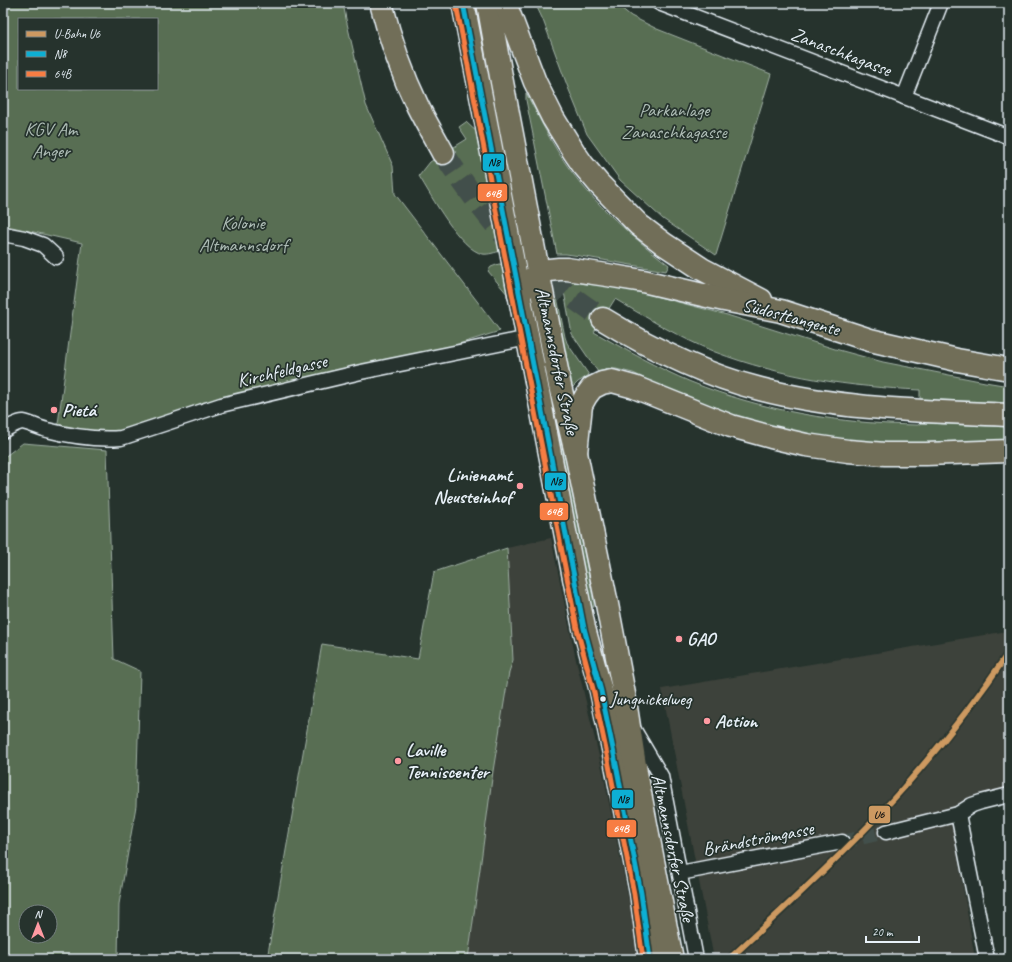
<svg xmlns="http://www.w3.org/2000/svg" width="1012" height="962" font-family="Caveat,sans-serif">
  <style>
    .built { fill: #3d423b }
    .green { fill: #586e52; stroke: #a0b0a5; fill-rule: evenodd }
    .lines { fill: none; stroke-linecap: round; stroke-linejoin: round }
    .street-tunnel { stroke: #43504b; stroke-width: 14; stroke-dasharray: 14 7; stroke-linecap: butt }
    .highway-tunnel { stroke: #43504b; stroke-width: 22; stroke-dasharray: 22 11; stroke-linecap: butt }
    .street-casing { stroke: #e8f1f8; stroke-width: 17 }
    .primary-casing { stroke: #e8f1f8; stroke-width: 25 }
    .highway-casing { stroke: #e8f1f8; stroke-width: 25 }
    .street { stroke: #26332d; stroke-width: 14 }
    .primary { stroke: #716e59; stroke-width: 22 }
    .highway { stroke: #716e59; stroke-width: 22 }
    .bus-1-casing { stroke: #26332d; stroke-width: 8 }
    .bus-2-casing { stroke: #26332d; stroke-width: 8 }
    .bus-1 { stroke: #0dafd3; stroke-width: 5 }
    .bus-2 { stroke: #f77d43; stroke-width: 5 }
    .metro-1-casing { stroke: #26332d; stroke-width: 9 }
    .metro-1 { stroke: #cd9961; stroke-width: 6 }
    .poi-dot { fill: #ff9aa2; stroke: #26332d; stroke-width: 1.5 }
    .bus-dot { fill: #e8f1f8; stroke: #26332d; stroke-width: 1.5 }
    .labels { text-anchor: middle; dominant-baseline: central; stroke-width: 3.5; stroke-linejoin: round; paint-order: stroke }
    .bus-label { font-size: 18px; fill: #e8f1f8; stroke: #26332d; text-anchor: start }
    .street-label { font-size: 19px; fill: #e8f1f8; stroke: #26332d }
    .park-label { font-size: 19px; fill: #aebdb6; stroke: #26332d }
    .poi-label { font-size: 19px; font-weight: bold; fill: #e8f1f8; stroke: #26332d; text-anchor: start }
    .line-badge { stroke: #26332d; stroke-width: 1.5 }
    .badge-label { font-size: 11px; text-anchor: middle; font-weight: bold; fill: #fff }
    .pale-badge-label { font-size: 11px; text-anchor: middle; font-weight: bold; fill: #111 }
  </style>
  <rect width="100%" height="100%" fill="#26332d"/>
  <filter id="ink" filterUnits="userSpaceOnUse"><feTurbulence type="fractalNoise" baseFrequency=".025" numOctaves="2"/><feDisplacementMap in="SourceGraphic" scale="8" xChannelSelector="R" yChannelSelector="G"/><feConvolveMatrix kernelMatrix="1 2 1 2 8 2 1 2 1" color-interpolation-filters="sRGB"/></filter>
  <g filter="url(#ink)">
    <g class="built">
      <polygon points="551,538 576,660 603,773 641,959 468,959 493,771 509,672 513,660 507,548"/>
      <polygon points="1008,631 1009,792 950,809 975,959 714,959 662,689"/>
    </g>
    <g class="green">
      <path d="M3 3H343L346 19 366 105 393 166 395 194 500 331 433 352 209 402H203L202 404 150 424 119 433H100L75 429 58 424 82 243 3 225ZM19 19H157V89H19Z"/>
      <polygon points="535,3 615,3 631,16 657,29 771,74 716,255 663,219 620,180 587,134 567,85 543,20"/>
      <path d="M526 93C537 113 546 133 558 152 586 197 627 233 669 265L666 271 580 256 566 254H557L526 100Z"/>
      <path d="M466 122 479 134 501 251C496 252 488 255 483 254 460 250 431 195 419 176L430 162 467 139 459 127Z"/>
      <polygon points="499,264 504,265 510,295 508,295 488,271 491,267"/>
      <path d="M562 281 620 288 640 292 727 315 835 349 883 362 985 382 1009 386V403L920 399V390C850 387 781 377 715 352 680 338 647 318 615 299L594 332C626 350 657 368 691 382 763 411 841 424 918 425L921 423 1009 427V442L890 444 818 438 741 419 673 392 633 373 616 369H608L598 372 572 334Z"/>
      <polygon points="551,288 556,292 565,337 567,343 589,375 578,382 573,387 571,387"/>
      <polygon points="534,317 537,317 545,353 594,604 593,608 591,608"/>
      <path d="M23 443 107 450 114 659 140 671 136 806 119 904 118 959H3V458ZM26 912H50V936H26Z"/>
      <polygon points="507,548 513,660 509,672 493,771 468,959 267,959 322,644 418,659 434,572"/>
    </g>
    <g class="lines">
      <polyline class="street-tunnel" points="842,842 886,832"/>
      <path class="highway-tunnel" d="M443 153C472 196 503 239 542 273 561 290 582 304 603 319"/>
      <defs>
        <g id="street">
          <polyline points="659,3 1009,137"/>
          <polyline points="904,97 941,3"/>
          <polyline points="3,234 24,238 43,245 56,257"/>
          <path d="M3 431C7 428 18 422 23 422 29 423 40 428 47 430 70 436 96 440 121 438L221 405 361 372 528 338"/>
          <polyline points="634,730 661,776 696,959"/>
          <polyline points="958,814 987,959"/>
          <polyline points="886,832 958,814 972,805 981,802 1009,795"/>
          <polyline points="680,873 842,842"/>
        </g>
        <g id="primary">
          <polyline points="463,3 573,573 584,628 601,691 613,749 641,893 650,959"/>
          <polyline points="488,3 502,82 560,386 576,453 606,599 624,694 636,772 672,959"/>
        </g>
        <g id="highway">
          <path d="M381 3C390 39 402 74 418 107 426 123 435 138 443 153"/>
          <polyline points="505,3 535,82 553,118 574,152 583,165 599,184 639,225 664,244 702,269 761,300"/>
          <polyline points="519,295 529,281 534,277 538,274 549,270 559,269 567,269 607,275 643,281 724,300 781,311 870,340 957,360 1009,369"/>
          <path d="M603 319C652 349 704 375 760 389 841 410 926 411 1009 415"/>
          <polyline points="576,453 581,405 586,396 592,388 602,383 612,381 634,387 731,426 771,437 806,445 848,451 885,454 926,454 1009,451"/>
        </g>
      </defs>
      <use href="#street" class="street-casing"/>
      <use href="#primary" class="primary-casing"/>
      <use href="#highway" class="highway-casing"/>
      <use href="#street" class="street"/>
      <use href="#primary" class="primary"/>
      <use href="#highway" class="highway"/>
      <defs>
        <polyline id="bus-1" points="463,3 584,628 601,691 613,749 641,893 650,959"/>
        <polyline id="bus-2" points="456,4 577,629 594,693 606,750 634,894 643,959"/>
      </defs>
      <use href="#bus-1" class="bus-1-casing"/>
      <use href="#bus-2" class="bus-2-casing"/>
      <use href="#bus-1" class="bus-1"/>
      <use href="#bus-2" class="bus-2"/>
      <defs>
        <path id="metro-1" d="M729 959C779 913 829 867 876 818 925 766 969 711 1009 652"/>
      </defs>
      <use href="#metro-1" class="metro-1-casing"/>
      <use href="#metro-1" class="metro-1"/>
    </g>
  </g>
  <g class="poi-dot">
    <circle cx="54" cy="410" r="4"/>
    <circle cx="520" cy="486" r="4"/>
    <circle cx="679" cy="639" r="4"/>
    <circle cx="707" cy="721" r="4"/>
    <circle cx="398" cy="761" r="4"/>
  </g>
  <circle class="bus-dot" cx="603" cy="699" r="3.5"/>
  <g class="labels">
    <g class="bus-label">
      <text x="610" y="699">Jungnickelweg</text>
    </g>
    <g class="street-label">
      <text transform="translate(841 52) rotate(21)">Zanaschkagasse</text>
      <text transform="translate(791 317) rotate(15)">Südosttangente</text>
      <text transform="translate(557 361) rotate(78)">Altmannsdorfer Straße</text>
      <text transform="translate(282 371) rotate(-13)">Kirchfeldgasse</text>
      <text transform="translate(758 839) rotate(-11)">Brändströmgasse</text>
      <text transform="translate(673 848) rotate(78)">Altmannsdorfer Straße</text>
    </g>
    <g class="park-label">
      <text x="674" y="110">Parkanlage<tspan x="674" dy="22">Zanaschkagasse</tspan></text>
      <text x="51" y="129">KGV Am<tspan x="51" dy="22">Anger</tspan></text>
      <text x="243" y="223">Kolonie<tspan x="243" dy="22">Altmannsdorf</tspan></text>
    </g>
    <g class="poi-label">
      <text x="62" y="410">Pietá</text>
      <text x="512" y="475" text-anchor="end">Linienamt<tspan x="512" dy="22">Neusteinhof</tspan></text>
      <text x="687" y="639">GAO</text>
      <text x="715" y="721">Action</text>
      <text x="406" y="750">Laville<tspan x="406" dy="22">Tenniscenter</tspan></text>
    </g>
  </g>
  <g class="line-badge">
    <rect x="482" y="153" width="23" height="19" rx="4" fill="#0dafd3"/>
    <rect x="477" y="183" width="31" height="19" rx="4" fill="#f77d43"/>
    <rect x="544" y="472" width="23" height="19" rx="4" fill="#0dafd3"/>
    <rect x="539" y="502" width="30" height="19" rx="4" fill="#f77d43"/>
    <rect x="611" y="789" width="23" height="20" rx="4" fill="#0dafd3"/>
    <rect x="868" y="805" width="23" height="19" rx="4" fill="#cd9961"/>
    <rect x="606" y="819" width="31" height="19" rx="4" fill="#f77d43"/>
  </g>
  <g class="badge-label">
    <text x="493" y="197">64B</text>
    <text x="554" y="515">64B</text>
    <text x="621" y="832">64B</text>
  </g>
  <g class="pale-badge-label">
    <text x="494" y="166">N8</text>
    <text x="556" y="485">N8</text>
    <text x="623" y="803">N8</text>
    <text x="879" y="818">U6</text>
  </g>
  <rect width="1012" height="962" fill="none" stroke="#26332d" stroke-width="16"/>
  <rect x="8" y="8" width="996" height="946" fill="none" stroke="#e8f1f8" stroke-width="1.5" filter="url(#ink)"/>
  <rect x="18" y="18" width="140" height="72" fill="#26332d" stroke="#747f7e"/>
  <rect x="26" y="31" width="20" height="6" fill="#cd9961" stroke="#747f7e"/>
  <text x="54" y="38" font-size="12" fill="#e8f1f8">U-Bahn U6</text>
  <rect x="26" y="51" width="20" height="6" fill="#0dafd3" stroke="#747f7e"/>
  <text x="54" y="58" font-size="12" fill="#e8f1f8">N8</text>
  <rect x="26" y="71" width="20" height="6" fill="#f77d43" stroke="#747f7e"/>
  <text x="54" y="78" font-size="12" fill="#e8f1f8">64B</text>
  <g transform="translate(38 924)"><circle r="19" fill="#26332d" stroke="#747f7e"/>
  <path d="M0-3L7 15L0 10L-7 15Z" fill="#ff9aa2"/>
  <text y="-6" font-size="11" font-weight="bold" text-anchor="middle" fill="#e8f1f8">N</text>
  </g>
  <path d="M866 936v6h53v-6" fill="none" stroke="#e8f1f8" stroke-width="2"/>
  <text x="872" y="936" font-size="12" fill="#e8f1f8" stroke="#26332d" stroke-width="3" paint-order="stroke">20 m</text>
</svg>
